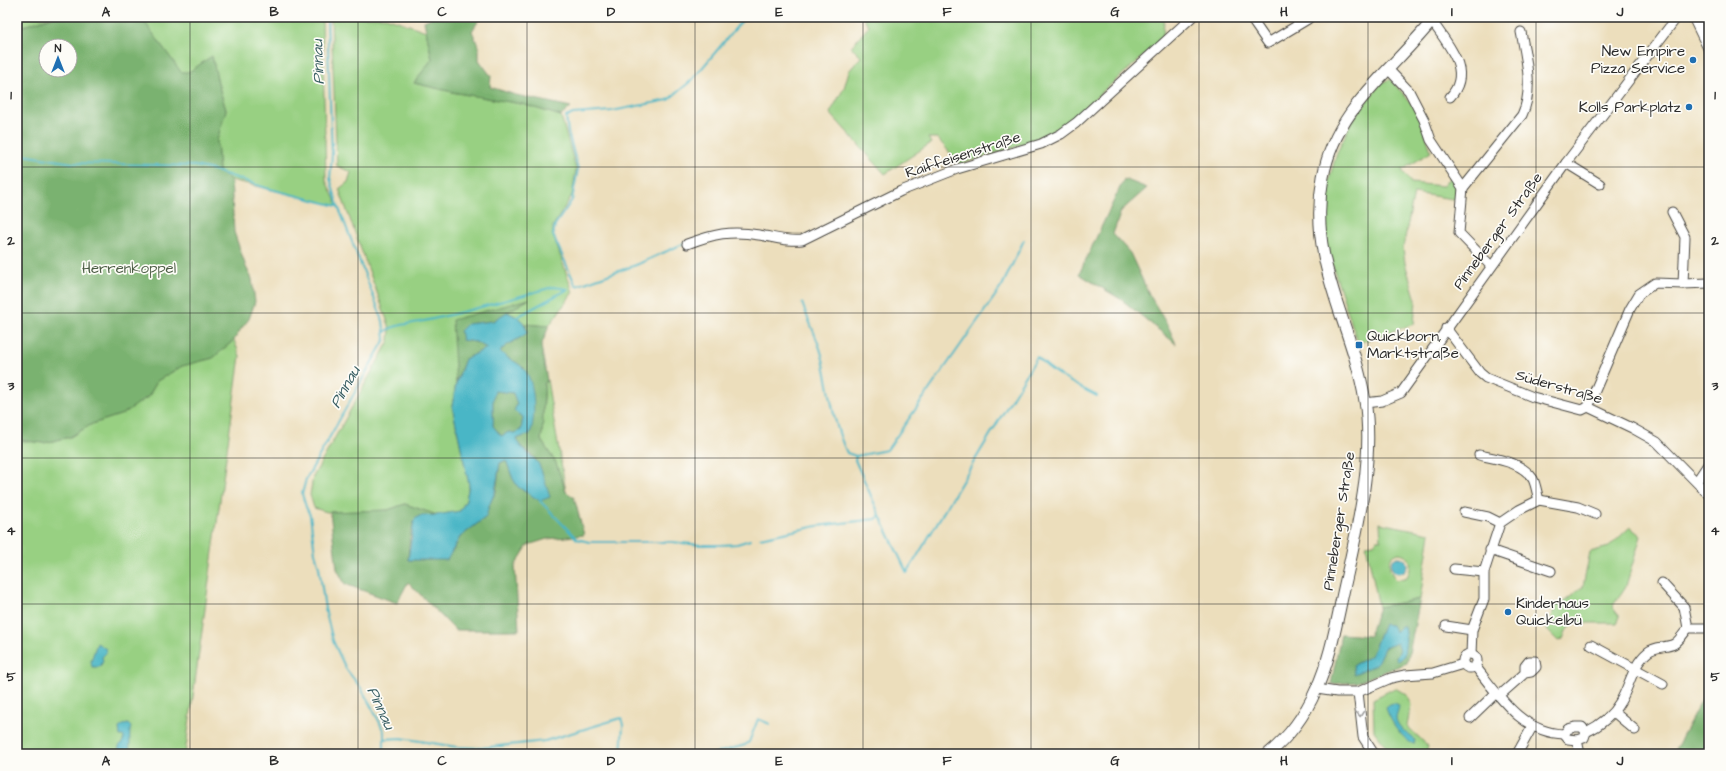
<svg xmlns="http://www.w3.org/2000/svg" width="1726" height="771" font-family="'Architects Daughter',sans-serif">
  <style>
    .green { fill: #98d082; stroke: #627e56; fill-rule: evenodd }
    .forest { fill: #7ab270; stroke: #526e4e; fill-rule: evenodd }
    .water { fill: #4ab6c6; stroke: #3a7078; fill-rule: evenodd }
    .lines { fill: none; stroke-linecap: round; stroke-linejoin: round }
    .stream { stroke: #4ab6c6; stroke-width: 2 }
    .minor-casing { stroke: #484641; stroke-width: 11 }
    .major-casing { stroke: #484641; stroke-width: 13 }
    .minor { stroke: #fff; stroke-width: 9 }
    .major { stroke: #fff; stroke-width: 11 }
    .oneway { stroke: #a0a0a0 }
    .grid { fill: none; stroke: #2b2b2b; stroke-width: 1; stroke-opacity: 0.55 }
    .poi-dot { fill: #1f6fb2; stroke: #fdfcf7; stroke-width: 1.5 }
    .labels { text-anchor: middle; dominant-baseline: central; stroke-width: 3.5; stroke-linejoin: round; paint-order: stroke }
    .poi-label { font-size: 15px; fill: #2b2b2b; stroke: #fdfcf7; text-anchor: end }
    .street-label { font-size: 15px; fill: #2b2b2b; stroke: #fdfcf7 }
    .park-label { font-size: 15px; fill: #4c5d45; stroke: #fdfcf7 }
    .water-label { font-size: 16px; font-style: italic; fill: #365c61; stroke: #fdfcf7 }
    .neatline { fill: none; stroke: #2b2b2b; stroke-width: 1.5 }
    .grid-label { font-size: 13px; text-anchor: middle; font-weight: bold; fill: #2b2b2b }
  </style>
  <rect width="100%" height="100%" fill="#fdfcf7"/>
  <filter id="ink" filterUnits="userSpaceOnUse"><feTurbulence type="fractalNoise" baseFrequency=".025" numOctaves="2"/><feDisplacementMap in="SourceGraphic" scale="8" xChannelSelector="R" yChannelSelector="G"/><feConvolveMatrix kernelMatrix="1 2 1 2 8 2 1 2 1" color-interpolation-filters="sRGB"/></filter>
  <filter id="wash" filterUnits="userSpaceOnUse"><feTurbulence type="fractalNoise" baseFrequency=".012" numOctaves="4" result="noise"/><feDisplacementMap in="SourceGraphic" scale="16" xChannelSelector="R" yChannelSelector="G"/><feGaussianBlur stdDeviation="0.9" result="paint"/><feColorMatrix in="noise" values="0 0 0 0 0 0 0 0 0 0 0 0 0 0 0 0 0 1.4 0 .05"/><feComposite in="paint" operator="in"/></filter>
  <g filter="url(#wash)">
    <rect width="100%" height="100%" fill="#ecdebc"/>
    <g class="green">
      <polygon points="17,17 52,17 17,28"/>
      <polygon points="141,17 322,17 326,181 338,206 231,180 219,171 217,140 226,110 219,87 212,57 189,72 181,73"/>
      <polygon points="331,17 386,17 426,31 432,59 414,83 457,93 522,104 561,116 576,169 572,195 553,226 553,235 573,292 549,326 525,324 517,317 507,312 528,300 453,320 456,384 452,406 469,485 466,500 460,511 437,515 405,504 388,510 368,511 327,512 314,508 310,495 313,477 389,341 390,328 339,189 348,182 351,172 337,166"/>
      <polygon points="863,17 1164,17 1163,39 1061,128 1019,146 960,164 937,138 928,138 931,143 885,174 830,113 844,88 849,71 861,57 851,47 869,26"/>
      <polygon points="1390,79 1419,112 1431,152 1402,170 1411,183 1443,186 1452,175 1460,188 1459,200 1414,193 1403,248 1405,263 1416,300 1414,324 1358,343 1327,249 1323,215 1327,186 1337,153 1352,120 1381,83"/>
      <polygon points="234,340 240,356 185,754 17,754 17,440 44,443 70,437 92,424 123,414 149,396 157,381 182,366 213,358"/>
      <path d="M547 380 566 492 556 463 541 440C543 430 542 419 543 409 544 400 545 393 544 384Z"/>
      <path d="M1380 523 1430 533 1420 599 1379 607 1366 545 1374 544 1377 540H1381ZM1399 553C1413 555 1412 568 1407 577L1397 580C1388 572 1385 557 1399 553Z"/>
      <path d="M1630 527 1641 536 1626 586 1612 607 1620 617 1617 623H1575L1566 631 1563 639 1558 641 1547 630 1551 621 1555 604C1568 603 1573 592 1583 587L1590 552 1609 547Z"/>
      <polygon points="1395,688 1407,695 1411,705 1407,726 1428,746 1426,754 1392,754 1374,731 1373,699"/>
    </g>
    <g class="forest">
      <path d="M52 17H141L181 72H189L212 56 219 87 226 110 217 140 219 171 231 180 234 232 246 267 252 279 255 302 249 319 241 329 234 340 213 358 182 366 157 381 149 396 123 414 92 424 70 437 44 443 17 440V28ZM46 46H70V70H46Z"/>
      <polygon points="433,17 481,17 472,31 479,47 479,60 491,76 490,87 516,95 571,107 561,116 522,104 457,93 414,83 432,59 424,21"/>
      <polygon points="1124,179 1147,188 1121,211 1113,234 1130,253 1149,294 1169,328 1176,344 1122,300 1079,274"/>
      <polygon points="529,299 493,321 467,324 462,340 476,342 487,348 465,359 456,383 452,320"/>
      <path d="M525 324 549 326 541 346 547 380 544 384C545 393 543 401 543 410 543 420 543 430 541 440L556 463 566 492 574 497 584 535 547 539 528 545 515 566 519 630H455L408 582 397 603 345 584 337 569 330 512 388 510 405 504 437 515 419 516C409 526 409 546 408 560H430L453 551 460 537 486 517 488 506 496 492 500 463 506 460 513 479 540 501C542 484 545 469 532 455 526 450 519 447 516 439L530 434 524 368 507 359 500 351C508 343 518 340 527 333Z"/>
      <path d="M495 391 513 393 523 417 521 430 514 433 509 432 501 436 493 426C494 414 491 402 495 391Z"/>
      <path d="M1420 599 1407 663 1357 682 1331 684 1341 634 1369 636 1379 607ZM1384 624 1397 633 1404 656 1396 657 1400 650 1397 643 1384 648 1376 665H1353L1371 656Z"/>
      <polygon points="1709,686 1709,754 1673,754"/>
    </g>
    <g class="water">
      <path d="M507 312C519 318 525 320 527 333 518 340 508 343 500 351 508 360 517 361 523 368 536 380 536 419 530 434L516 439C520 449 532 455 538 463 542 469 547 489 550 497L540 501 518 487 513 479 506 460 500 463 495 492 489 506 486 517 460 537 447 560H408L414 520 419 516 437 515 460 511 466 500 469 485 452 406 456 384 465 359 487 348 476 342 462 340 460 331 467 324 493 321ZM495 391 513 393 517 404 514 411 523 417 521 430 514 433 509 432 501 436 493 426C494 414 491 402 495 391Z"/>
      <circle cx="1399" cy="565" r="8"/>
      <polygon points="1384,624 1392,625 1396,633 1400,626 1404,626 1406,640 1404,656 1397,661 1396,657 1400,650 1397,643 1384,648 1376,665 1354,674 1353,665 1371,656"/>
      <polygon points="97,643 106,649 106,653 102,657 103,661 100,667 92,667 91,661"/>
      <path d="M1394 703 1399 705C1399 710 1396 714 1396 718 1397 728 1409 734 1415 740L1414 744C1403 741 1388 718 1386 707L1390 704Z"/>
      <path d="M128 724 131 727C128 736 132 744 128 754H118L119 746 122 743 124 738 123 736H120L119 728 123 725Z"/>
    </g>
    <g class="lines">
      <g class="stream">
        <polyline points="327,17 332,155 330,178 338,206 383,321 385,339 306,479 302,494 306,507 310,515 315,553 319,567 325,609 333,641 346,669 361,688 379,721 384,732 384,754"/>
        <polyline points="17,154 73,163 195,166 213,170 266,188 337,206"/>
        <polyline points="685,243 636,265 576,286 553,235 555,225 572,200 578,169 568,132 566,117 573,114 612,111 668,100 692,80 745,17"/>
        <path d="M802 303C808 320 817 337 822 355 830 388 832 422 847 453L856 456"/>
        <polyline points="517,317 568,289"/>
        <path d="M384 333C391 325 409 324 419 322 464 313 509 299 553 287L568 289"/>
        <polyline points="540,501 577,539 589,542 672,542 701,545 721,545 737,544 750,540"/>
        <polyline points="880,516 855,460 856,456 887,450 1002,286 1024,240"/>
        <path d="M760 538 817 526 876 519 880 516 907 573 1037 357C1056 376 1074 384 1097 396"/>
        <polyline points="384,739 401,738 457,747 481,748 545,741 621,718 623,725 621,754"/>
        <polyline points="713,754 745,745 749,742 758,719 770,724"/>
      </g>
    </g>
  </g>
  <g filter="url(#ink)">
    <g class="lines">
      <defs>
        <g id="minor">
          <polyline points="1250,17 1268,43 1308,19 1308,17"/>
          <polyline points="1694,18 1709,18"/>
          <path d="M1432 21C1447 44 1474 71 1450 97"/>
          <polyline points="1388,69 1409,91 1424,120 1431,140 1463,188"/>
          <polyline points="1566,163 1600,184"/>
          <polyline points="1672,212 1685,237 1683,284"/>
          <path d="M687 244C714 234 730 230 759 235 773 237 788 242 802 240L901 191 957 169 1041 144 1061 134 1076 123 1192 17"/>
          <path d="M1491 266 1459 233 1463 188 1522 115C1534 90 1526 58 1521 32"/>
          <polyline points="1446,328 1480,373 1486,378 1533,397 1582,410 1588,407 1632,428 1657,442 1709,495"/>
          <polyline points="1365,403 1382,401 1401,393 1566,163 1677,17"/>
          <polyline points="1588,407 1630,309 1639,294 1655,283 1683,284 1709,283"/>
          <path d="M1479 455C1497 459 1522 462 1533 479 1536 485 1537 494 1539 500"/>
          <polyline points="1697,481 1709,463"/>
          <polyline points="1464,512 1488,517 1500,523"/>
          <polyline points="1490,550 1551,571"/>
          <polyline points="1454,569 1484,572"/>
          <polyline points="1446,626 1472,630"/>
          <polyline points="1688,628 1709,628"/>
          <polyline points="1591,645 1663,684"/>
          <polyline points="1471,654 1472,630 1484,599 1484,572 1500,523 1519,510 1539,500 1578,507 1595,514"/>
          <circle cx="1470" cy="661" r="7"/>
          <path d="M1475 666C1499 696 1522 733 1564 734"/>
          <polyline points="1317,689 1337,692 1358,692 1391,678 1405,675 1433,673 1463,664"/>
          <polyline points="1358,692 1363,737 1374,754"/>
          <polyline points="1499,696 1525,673 1531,672 1536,667 1535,661 1529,661 1525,666 1525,673"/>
          <polyline points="1614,712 1635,730"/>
          <polyline points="1470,718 1496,693"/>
          <polygon points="1575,727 1582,727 1586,732 1584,738 1577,740 1568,739 1564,734 1568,729"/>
          <path d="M1586 732C1601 725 1612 716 1620 702 1630 686 1632 665 1648 652 1655 646 1666 648 1674 644 1679 641 1684 633 1688 628L1684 607 1662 583"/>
          <polyline points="1577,740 1580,754"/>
          <polyline points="1517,754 1532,727"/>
        </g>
        <g id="major">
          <polyline points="1694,17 1709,48"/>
          <path d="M1268 754C1289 737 1305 715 1316 690 1330 660 1336 625 1343 593 1356 534 1375 461 1365 401 1352 321 1307 263 1323 177 1336 106 1394 70 1435 17"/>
        </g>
      </defs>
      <use href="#minor" class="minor-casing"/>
      <use href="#major" class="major-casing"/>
      <use href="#minor" class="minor"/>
      <use href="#major" class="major"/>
    </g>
    <defs><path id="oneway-chevron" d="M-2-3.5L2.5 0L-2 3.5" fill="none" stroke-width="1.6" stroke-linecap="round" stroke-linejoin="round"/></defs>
    <use class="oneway" href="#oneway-chevron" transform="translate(1360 714) rotate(85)"/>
  </g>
  <path class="grid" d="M190 17V754M358 17V754M527 17V754M695 17V754M863 17V754M1031 17V754M1199 17V754M1368 17V754M1536 17V754M17 167H1709M17 313H1709M17 458H1709M17 604H1709"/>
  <g class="poi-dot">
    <circle cx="1693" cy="60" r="4"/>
    <circle cx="1689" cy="107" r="4"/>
    <rect x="1355" y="341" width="8" height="8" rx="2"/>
    <circle cx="1508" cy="612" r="4"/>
  </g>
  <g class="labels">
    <g class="poi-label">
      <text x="1685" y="51">New Empire<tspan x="1685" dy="17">Pizza Service</tspan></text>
      <text x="1681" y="107">Kolls Parkplatz</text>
      <text x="1367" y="336" text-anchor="start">Quickborn,<tspan x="1367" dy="17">Marktstraße</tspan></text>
      <text x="1516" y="603" text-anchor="start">Kinderhaus<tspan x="1516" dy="17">Quickelbü</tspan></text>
    </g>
    <g class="street-label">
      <text transform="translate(963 155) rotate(-18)">Raiffeisenstraße</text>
      <text transform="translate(1498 231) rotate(-54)">Pinneberger Straße</text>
      <text transform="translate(1559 387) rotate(16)">Süderstraße</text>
      <text transform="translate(1339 521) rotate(-81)">Pinneberger Straße</text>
    </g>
    <g class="park-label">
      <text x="129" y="268">Herrenkoppel</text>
    </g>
    <g class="water-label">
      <text transform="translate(318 62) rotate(-92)">Pinnau</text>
      <text transform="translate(345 387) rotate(-61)">Pinnau</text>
      <text transform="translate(381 708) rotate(65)">Pinnau</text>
    </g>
  </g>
  <rect width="1726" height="771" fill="none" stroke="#fdfcf7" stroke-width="44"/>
  <g transform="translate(58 58)"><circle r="19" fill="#fdfcf7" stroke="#a9a8a5"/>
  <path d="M0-3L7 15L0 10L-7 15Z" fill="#1f6fb2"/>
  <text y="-6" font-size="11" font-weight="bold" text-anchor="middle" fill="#2b2b2b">N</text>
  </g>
  <rect x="22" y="22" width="1682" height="727" class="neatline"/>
  <g class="grid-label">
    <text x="106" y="16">A</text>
    <text x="274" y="16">B</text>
    <text x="442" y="16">C</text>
    <text x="611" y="16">D</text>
    <text x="779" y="16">E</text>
    <text x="947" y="16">F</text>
    <text x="1115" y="16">G</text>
    <text x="1284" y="16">H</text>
    <text x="1452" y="16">I</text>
    <text x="1620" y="16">J</text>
    <text x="11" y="99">1</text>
    <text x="1715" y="99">1</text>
    <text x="11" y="245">2</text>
    <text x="1715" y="245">2</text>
    <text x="11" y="390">3</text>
    <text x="1715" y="390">3</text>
    <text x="11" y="535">4</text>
    <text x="1715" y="535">4</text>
    <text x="11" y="681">5</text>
    <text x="1715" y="681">5</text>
    <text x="106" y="765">A</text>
    <text x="274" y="765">B</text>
    <text x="442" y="765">C</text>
    <text x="611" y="765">D</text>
    <text x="779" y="765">E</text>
    <text x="947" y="765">F</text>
    <text x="1115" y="765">G</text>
    <text x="1284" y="765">H</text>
    <text x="1452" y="765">I</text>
    <text x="1620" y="765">J</text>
  </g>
</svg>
